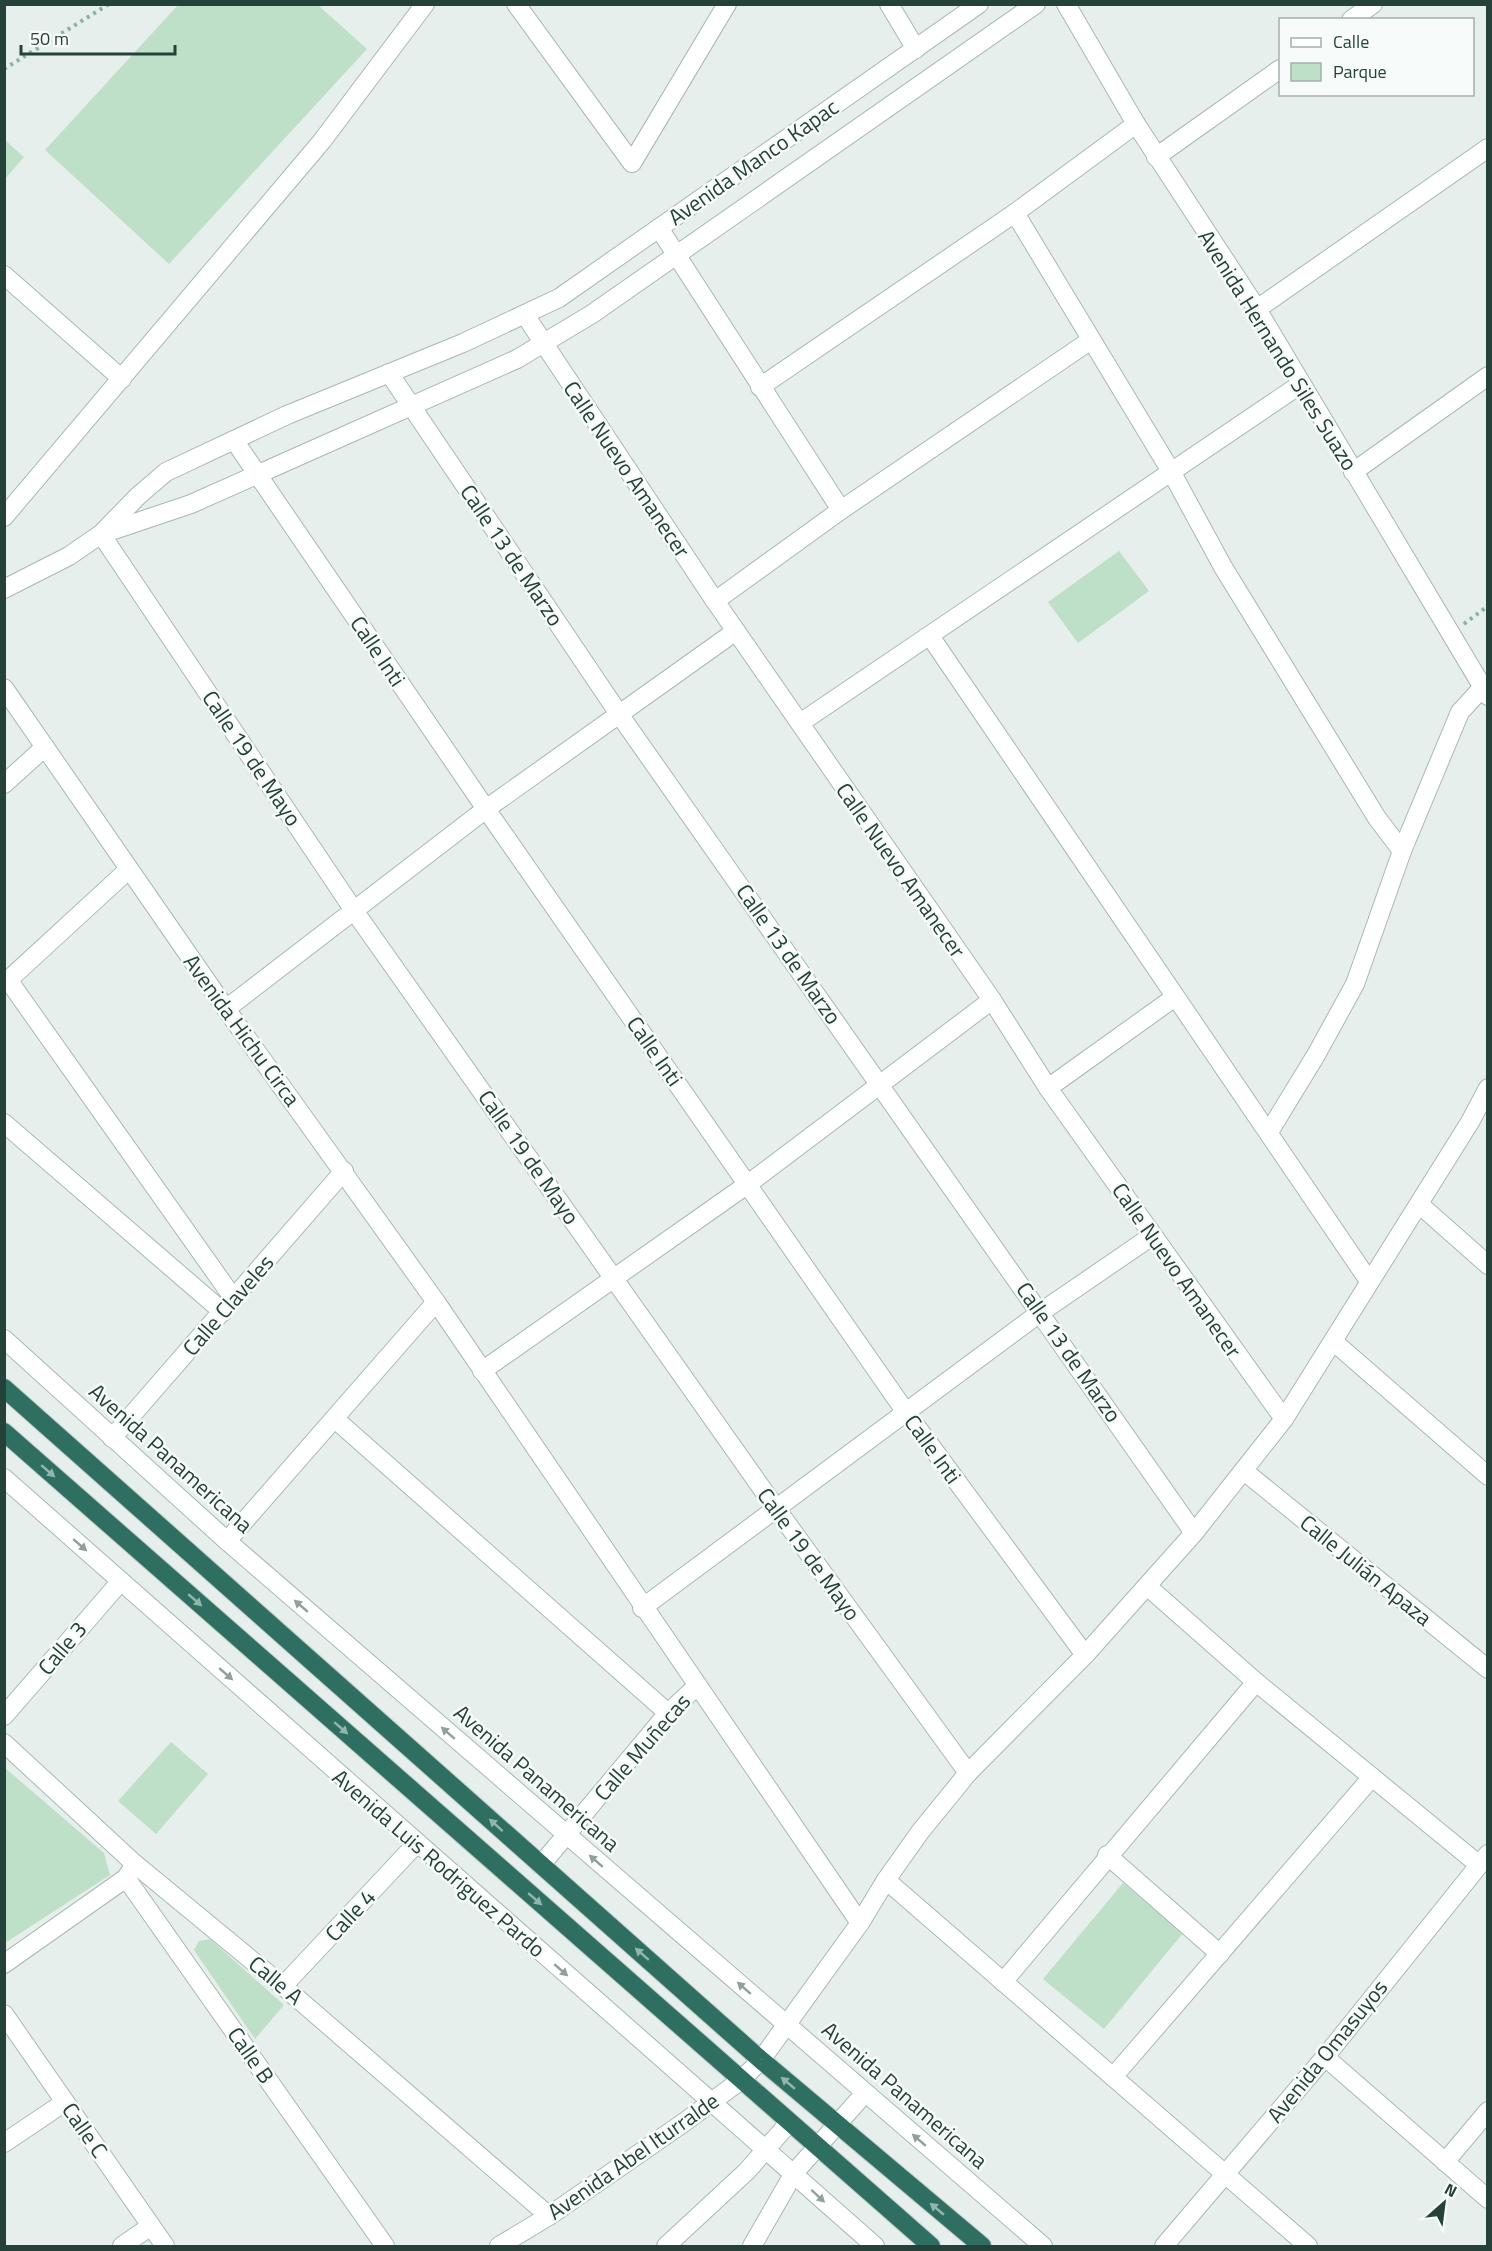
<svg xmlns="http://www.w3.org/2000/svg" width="1492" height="2251" font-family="'Titillium Web',sans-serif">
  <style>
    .green { fill: #bfe0c8 }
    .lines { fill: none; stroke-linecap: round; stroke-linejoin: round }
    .minor-casing { stroke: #a8b8b2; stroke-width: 20 }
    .highway-casing { stroke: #c2cac8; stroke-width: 20 }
    .path { stroke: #86b3a5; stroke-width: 4; stroke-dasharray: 3 4.5; stroke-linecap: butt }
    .minor { stroke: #fff; stroke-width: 18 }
    .highway { stroke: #2f6f62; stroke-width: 18 }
    .oneway { fill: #93b5ae }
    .oneway2 { fill: #92a09c }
    .labels { text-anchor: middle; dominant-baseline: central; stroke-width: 5; stroke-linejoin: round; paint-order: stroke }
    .street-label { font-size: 22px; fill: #24423a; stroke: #f7fbf9 }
  </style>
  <rect width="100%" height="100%" fill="#e6efeb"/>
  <g class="green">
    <polygon points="178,5 318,5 367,49 169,264 45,150"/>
    <polygon points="5,140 24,157 5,179"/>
    <polygon points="1119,551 1149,591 1078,643 1048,602"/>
    <polygon points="171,1742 208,1774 156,1834 118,1801"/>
    <polygon points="5,1768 104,1853 110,1875 5,1943"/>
    <polygon points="1123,1883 1183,1933 1104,2029 1043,1979"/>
    <polygon points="210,1939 284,2005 255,2039 194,1950 199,1941"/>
  </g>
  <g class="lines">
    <defs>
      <g id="minor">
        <polyline points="516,4 632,163 727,4"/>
        <polyline points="889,4 916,49"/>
        <polyline points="1066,4 1136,124 1257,309 1488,696"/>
        <polyline points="1351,20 1373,4"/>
        <polyline points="1156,157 1280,69"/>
        <polyline points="1015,213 1172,473 1223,567 1377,818 1402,851"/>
        <polyline points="659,228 841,510"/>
        <polyline points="4,275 122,379"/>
        <polyline points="1257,309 1488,148"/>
        <polyline points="525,315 715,601 992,1000 1048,1088 1284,1419"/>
        <polyline points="389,373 619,714 1194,1533"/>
        <polyline points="760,387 1015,213 1136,124"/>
        <polyline points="234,440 486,809 905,1411 1085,1655"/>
        <polyline points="1353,472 1488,376"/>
        <polyline points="4,517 322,141 425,4"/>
        <polyline points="101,534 355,912 775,1507 968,1773"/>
        <polyline points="102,534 191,504 517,359 592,314 1036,4"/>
        <polyline points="4,589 69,556 101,534 138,496 166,472 287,415 463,343 559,298 979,4"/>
        <polyline points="715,601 841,510 1091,340"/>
        <polyline points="930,636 1369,1281"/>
        <polyline points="4,688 226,1009 436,1302 860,1923"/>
        <polyline points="800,723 1301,384"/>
        <polyline points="4,784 45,747"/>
        <polyline points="9,981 234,1299"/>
        <polyline points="4,984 128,870"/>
        <polyline points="226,1009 486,809 736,631"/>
        <polyline points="1048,1088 1175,997"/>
        <polyline points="4,1123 223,1312"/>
        <polyline points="1269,1132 1316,1055 1355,984 1402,851 1460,712 1482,688"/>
        <polyline points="1419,1204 1488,1265"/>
        <polyline points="4,1339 227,1541 1043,2246"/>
        <polyline points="1334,1342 1488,1476"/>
        <polyline points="482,1371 748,1184 992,1000"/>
        <polyline points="335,1419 668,1713"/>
        <polyline points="112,1438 344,1171"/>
        <polyline points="1244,1471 1488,1669"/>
        <polyline points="4,1478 875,2246"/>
        <polyline points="227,1541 436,1302"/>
        <polyline points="1147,1586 1256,1682 1478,1864"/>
        <polyline points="642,1608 1041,1312 1152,1236"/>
        <polyline points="4,1716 121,1581"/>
        <polyline points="4,1743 135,1864 283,1986 549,2216"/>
        <polyline points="1107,1855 1220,1954"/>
        <polyline points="135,1864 126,1878 385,2246"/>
        <polyline points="541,1865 668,1713 697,1686"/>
        <polyline points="886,1880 1308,2246"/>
        <polyline points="4,1964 126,1878"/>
        <polyline points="1003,1982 1256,1682"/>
        <polyline points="283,1986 417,1843"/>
        <polyline points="4,2014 165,2246"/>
        <polyline points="1325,2057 1488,2199"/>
        <polyline points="1113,2077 1372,1777"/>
        <polyline points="4,2143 65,2102"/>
        <polyline points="1445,2162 1488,2111"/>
        <polyline points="122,2246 151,2226"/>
        <polyline points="499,2246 549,2216 686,2121 741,2080 761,2060 860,1923 886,1880 920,1832 968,1773 1085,1655 1194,1533 1284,1419 1470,1122 1488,1088"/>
        <polyline points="666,2246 747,2171 788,2124"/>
        <polyline points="752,2246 794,2173 865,2093"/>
        <polyline points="1164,2246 1325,2057 1488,1854"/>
      </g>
      <g id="highway">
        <polyline points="4,1388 761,2060 982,2246"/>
        <polyline points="4,1432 931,2246"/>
      </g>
    </defs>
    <use href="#minor" class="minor-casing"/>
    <use href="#highway" class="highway-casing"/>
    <g class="path">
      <polyline points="4,69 109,4"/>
      <polyline points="1464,624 1488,606"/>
    </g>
    <use href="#minor" class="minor"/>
    <use href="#highway" class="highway"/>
  </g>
  <defs><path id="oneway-solid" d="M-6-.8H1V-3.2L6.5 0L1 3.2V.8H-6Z" transform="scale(1.5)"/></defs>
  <g class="oneway">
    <use href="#oneway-solid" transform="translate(48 1471) rotate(41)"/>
    <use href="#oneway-solid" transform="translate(195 1600) rotate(41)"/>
    <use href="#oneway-solid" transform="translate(341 1728) rotate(41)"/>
    <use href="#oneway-solid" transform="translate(496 1825) rotate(-138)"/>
    <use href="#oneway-solid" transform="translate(535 1899) rotate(41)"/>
    <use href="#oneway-solid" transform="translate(642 1954) rotate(-139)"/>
    <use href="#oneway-solid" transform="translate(788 2083) rotate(-140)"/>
    <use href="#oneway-solid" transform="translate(937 2209) rotate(-140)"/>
  </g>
  <g class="oneway2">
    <use href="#oneway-solid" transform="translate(80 1545) rotate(41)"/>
    <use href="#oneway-solid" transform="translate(301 1606) rotate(-139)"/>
    <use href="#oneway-solid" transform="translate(226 1674) rotate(41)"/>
    <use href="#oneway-solid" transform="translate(448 1733) rotate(-139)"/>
    <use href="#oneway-solid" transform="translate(596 1861) rotate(-139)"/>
    <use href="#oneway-solid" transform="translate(561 1970) rotate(41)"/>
    <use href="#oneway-solid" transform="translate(744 1988) rotate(-139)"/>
    <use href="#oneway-solid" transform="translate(919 2140) rotate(-139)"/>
    <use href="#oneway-solid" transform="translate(818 2196) rotate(43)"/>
  </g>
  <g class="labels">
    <g class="street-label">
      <text transform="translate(753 162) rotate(-35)">Avenida Manco Kapac</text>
      <text transform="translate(1278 350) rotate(58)">Avenida Hernando Siles Suazo</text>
      <text transform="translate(627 469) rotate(56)">Calle Nuevo Amanecer</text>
      <text transform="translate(512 555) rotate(56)">Calle 13 de Marzo</text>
      <text transform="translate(378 651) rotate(56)">Calle Inti</text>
      <text transform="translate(252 758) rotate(56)">Calle 19 de Mayo</text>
      <text transform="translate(901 870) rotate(55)">Calle Nuevo Amanecer</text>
      <text transform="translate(789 954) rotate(55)">Calle 13 de Marzo</text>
      <text transform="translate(242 1030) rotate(54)">Avenida Hichu Circa</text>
      <text transform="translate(655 1051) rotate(55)">Calle Inti</text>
      <text transform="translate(529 1157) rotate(55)">Calle 19 de Mayo</text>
      <text transform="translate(1177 1270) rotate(55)">Calle Nuevo Amanecer</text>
      <text transform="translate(228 1305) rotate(-49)">Calle Claveles</text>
      <text transform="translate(1069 1352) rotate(55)">Calle 13 de Marzo</text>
      <text transform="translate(933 1449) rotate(54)">Calle Inti</text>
      <text transform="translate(171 1458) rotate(42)">Avenida Panamericana</text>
      <text transform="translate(809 1554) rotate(54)">Calle 19 de Mayo</text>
      <text transform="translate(1366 1570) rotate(39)">Calle Julián Apaza</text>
      <text transform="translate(62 1648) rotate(-50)">Calle 3</text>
      <text transform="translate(642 1747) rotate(-49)">Calle Muñecas</text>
      <text transform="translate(537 1778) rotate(41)">Avenida Panamericana</text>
      <text transform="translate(439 1863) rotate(41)">Avenida Luis Rodriguez Pardo</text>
      <text transform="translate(350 1915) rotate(-47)">Calle 4</text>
      <text transform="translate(276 1980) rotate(40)">Calle A</text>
      <text transform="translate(1327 2051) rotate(-51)">Avenida Omasuyos</text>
      <text transform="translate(251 2055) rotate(55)">Calle B</text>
      <text transform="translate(905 2095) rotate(41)">Avenida Panamericana</text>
      <text transform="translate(85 2130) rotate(55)">Calle C</text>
      <text transform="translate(633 2156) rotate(-35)">Avenida Abel Iturralde</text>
    </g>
  </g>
  <rect width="1492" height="2251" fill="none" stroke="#24423a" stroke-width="12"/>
  <rect x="1279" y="18" width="195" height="78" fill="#f7fbf9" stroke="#a3b1ad" stroke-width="1.5"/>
  <rect x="1291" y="38" width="30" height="9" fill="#ffffff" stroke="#a3b1ad" stroke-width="1.5"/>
  <text x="1333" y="48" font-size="18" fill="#24423a">Calle</text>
  <rect x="1291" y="63" width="30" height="18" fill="#bfe0c8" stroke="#a3b1ad" stroke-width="1.5"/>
  <text x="1333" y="78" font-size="18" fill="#24423a">Parque</text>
  <g transform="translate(1444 2203) rotate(28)" stroke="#f7fbf9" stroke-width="4.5" paint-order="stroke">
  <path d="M0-4.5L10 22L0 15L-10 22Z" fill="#24423a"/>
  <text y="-9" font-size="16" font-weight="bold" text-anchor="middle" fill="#24423a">N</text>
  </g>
  <path d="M21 45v9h154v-9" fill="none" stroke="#24423a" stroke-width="3"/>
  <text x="30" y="45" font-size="18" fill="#24423a" stroke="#f7fbf9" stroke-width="4.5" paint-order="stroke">50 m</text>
</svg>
